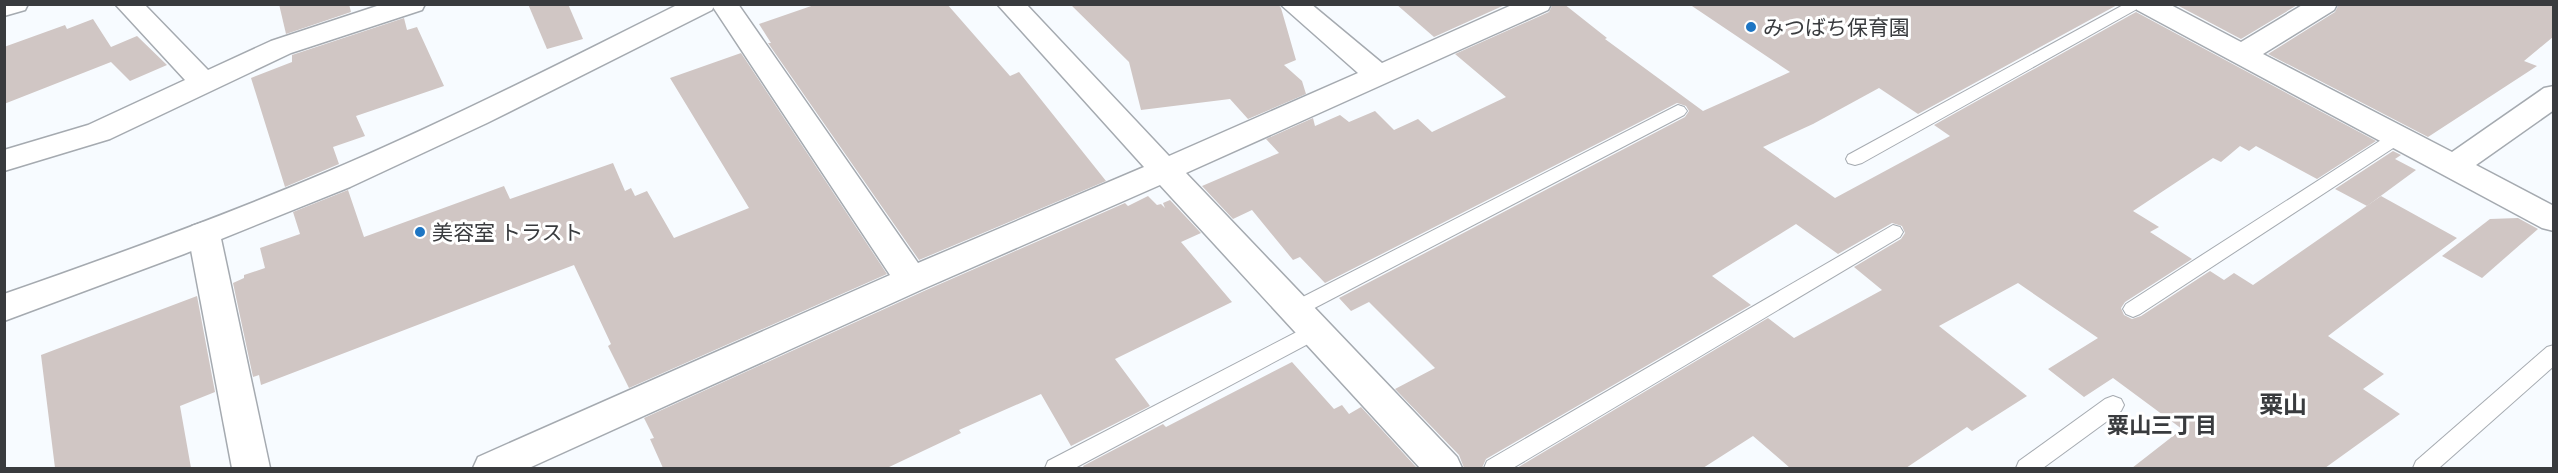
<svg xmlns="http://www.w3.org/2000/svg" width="2558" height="473" font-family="Merriweather,'Noto Sans JP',serif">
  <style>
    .building { fill: #d0c6c4 }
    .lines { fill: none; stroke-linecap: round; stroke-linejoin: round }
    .service-casing { stroke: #a5aab0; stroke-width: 2 }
    .minor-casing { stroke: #a5aab0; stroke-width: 3 }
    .tertiary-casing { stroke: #a5aab0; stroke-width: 3 }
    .service { fill: #fff; fill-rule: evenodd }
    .minor { fill: #fff; fill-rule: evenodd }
    .tertiary { fill: #fff; fill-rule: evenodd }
    .poi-dot { fill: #1d75c3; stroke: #fff; stroke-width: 2 }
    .labels { text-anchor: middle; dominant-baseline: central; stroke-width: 6; stroke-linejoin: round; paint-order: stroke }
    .poi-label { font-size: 21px; fill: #393b3e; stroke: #fff; text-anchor: start }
    .neighbourhood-label { font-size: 22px; font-weight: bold; fill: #393b3e; stroke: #fff }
    .quarter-label { font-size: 24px; font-weight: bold; fill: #393b3e; stroke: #fff }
  </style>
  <rect width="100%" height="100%" fill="#f7fbff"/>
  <g class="building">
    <polygon points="279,4 349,4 351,12 286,34"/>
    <polygon points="528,4 568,4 583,39 547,49"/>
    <polygon points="817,4 947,4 1010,76 1019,72 1106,181 919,260 768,43 771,43 759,24"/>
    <polygon points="1070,4 1278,4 1281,8 1296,60 1284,65 1302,81 1306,94 1248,119 1230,99 1141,110 1129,62"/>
    <polygon points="1396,4 1507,4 1434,37"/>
    <polygon points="1553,4 1564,4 1607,38 1605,39 1703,111 1790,72 1689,4 2119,4 1918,114 1879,88 1813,124 1763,147 1835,198 1950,136 1934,125 2136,12 2376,141 2317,179 2256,146 2249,151 2240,146 2221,162 2213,158 2133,211 2159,227 2150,232 2192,259 2125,302 2121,308 2124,315 2132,319 2141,316 2210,271 2224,280 2234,273 2253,285 2381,196 2457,238 2328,336 2384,374 2363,389 2400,414 2325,468 2132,468 2182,429 2113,378 2084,397 2048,369 2098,338 2018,283 1939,326 2027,396 1972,431 1967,427 1906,468 1790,468 1753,436 1703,468 1517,468 1768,318 1794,338 1882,290 1854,267 1901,239 1905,233 1902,226 1892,223 1838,254 1796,224 1712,276 1751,305 1486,459 1482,468 1464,468 1459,455 1395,389 1435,368 1369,302 1351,311 1339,298 1685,117 1689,111 1686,106 1677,103 1325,283 1300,257 1293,260 1252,210 1233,219 1202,186 1279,153 1266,139 1313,118 1315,126 1340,115 1349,122 1375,111 1394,130 1418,119 1432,132 1506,97 1455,54 1549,12"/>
    <polygon points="2175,4 2299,4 2241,39"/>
    <polygon points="2339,4 2553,4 2553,37 2524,61 2537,66 2428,137 2268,54 2335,12"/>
    <polygon points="404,18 407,30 417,27 444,86 356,116 365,136 333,147 339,164 285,187 251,78 292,62 292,55"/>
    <polygon points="93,19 111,47 137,36 167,65 130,81 111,62 4,104 4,47 65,25 67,29"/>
    <polygon points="741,53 887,274 629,388 608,346 611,344 574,265 261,385 259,375 253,377 233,283 244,278 244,275 265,268 260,248 300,234 293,212 348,190 364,237 504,186 510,199 613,163 625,191 631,188 635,196 647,191 674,238 749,208 670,78"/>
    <polygon points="2393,151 2401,155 2395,159 2416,170 2367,206 2335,189"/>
    <polygon points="1148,196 1157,205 1161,204 1165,208 1163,203 1170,200 1201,233 1181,242 1232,302 1115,359 1150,406 1071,446 1041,394 959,430 961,433 887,468 663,468 650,439 654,438 644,418 924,291 1125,203 1128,206"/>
    <polygon points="2518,218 2538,229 2482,278 2442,256 2490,219"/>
    <polygon points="197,296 215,392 180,406 191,468 55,468 41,355"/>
    <polygon points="1292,362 1334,409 1342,405 1349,414 1361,407 1417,468 1084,468 1083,466 1163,424 1166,427"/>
  </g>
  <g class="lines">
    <defs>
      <g id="service">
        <polygon points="2125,4 2146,4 1862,163 1855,165 1848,163 1846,159 1848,155"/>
        <polygon points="1678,105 1684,107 1687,111 1684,115 1303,314 1296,317 1289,314 1286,309 1289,304"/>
        <polygon points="2398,131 2404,133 2407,137 2404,141 2140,314 2133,317 2126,314 2123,309 2126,304 2392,133"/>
        <polygon points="1893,225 1900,227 1903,232 1900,237 1513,468 1484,468 1487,461"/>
        <polygon points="1316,322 1323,324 1326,330 1323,336 1075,468 1045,468 1048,461"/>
        <polygon points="2554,345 2554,366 2439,468 2413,468 2416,461 2547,347"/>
        <polygon points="2113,396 2121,399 2124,405 2121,411 2043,468 2016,468 2019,461 2105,399"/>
      </g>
      <g id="minor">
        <polygon points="4,4 28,4 25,10 4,16"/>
        <polygon points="115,4 144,4 208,70 271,41 383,4 425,4 422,10 291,53 110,139 4,171 4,150 88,125 185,80"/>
        <polygon points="711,4 738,4 918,263 1144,167 997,4 1026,4 1169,156 1358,73 1280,4 1311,4 1382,63 1514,4 1551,4 1548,10 1186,173 1457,457 1462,468 1420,468 1160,185 923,289 529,468 473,468 478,457 890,275"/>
        <polygon points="2134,4 2169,4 2241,42 2304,4 2337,4 2334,10 2263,54 2452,152 2544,88 2554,86 2554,110 2476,165 2554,206 2554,231 2542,228 2137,10"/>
        <polygon points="204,222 216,226 220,234 270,468 232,468 188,234 192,226"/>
      </g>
      <path id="tertiary" d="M679 4H715L712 10 487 123 350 187 184 254 4 321V294C113 256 221 217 327 172 447 121 563 62 679 4Z"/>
    </defs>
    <use href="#service" class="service-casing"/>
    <use href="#minor" class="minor-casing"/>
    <use href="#tertiary" class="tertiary-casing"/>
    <use href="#service" class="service"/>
    <use href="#minor" class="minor"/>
    <use href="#tertiary" class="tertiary"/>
  </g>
  <g class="poi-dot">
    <circle cx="1751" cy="27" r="6"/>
    <circle cx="420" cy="232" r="6"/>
  </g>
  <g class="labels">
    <g class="poi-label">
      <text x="1763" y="27">みつばち保育園</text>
      <text x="432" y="232">美容室 トラスト</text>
    </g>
    <g class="neighbourhood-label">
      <text x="2162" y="425">粟山三丁目</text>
    </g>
    <g class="quarter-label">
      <text x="2283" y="404">粟山</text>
    </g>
  </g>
  <rect width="2558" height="473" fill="none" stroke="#393b3e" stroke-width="12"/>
</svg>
